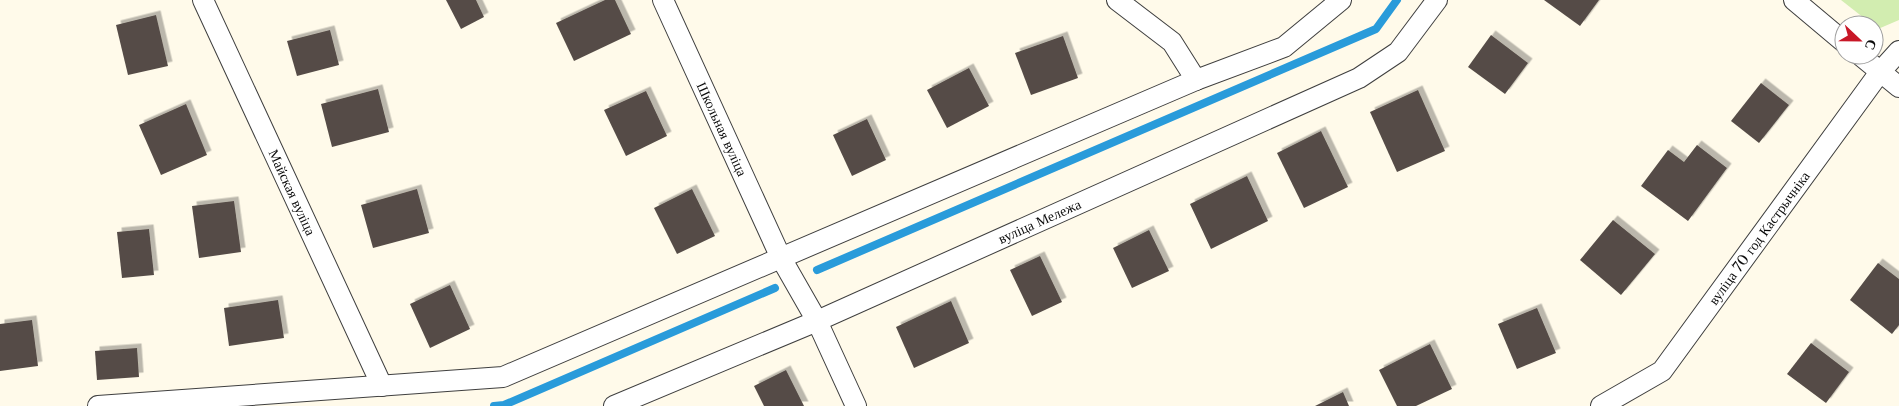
<svg xmlns="http://www.w3.org/2000/svg" width="1899" height="406" font-family="'Libre Baskerville',serif">
  <style>
    .green { fill: #d2edb0 }
    .lines { fill: none; stroke-linecap: round; stroke-linejoin: round }
    .stream { stroke: #299bda; stroke-width: 8 }
    .building { fill: #554c47; filter: url(#shadow) }
    .street-casing { stroke: #3f3f3f; stroke-width: 22 }
    .street { stroke: #fff; stroke-width: 20 }
    .labels { text-anchor: middle; dominant-baseline: central; stroke-width: 5; stroke-linejoin: round; paint-order: stroke }
    .street-label { font-size: 14px; fill: #0c0c0c; stroke: #fff }
  </style>
  <defs>
    <filter id="shadow"><feDropShadow dx="4.5" dy="-4.5" stdDeviation="0" flood-color="#0004"/></filter>
  </defs>
  <rect width="100%" height="100%" fill="#fffaea"/>
  <polygon class="green" points="1841,0 1899,0 1899,20 1878,29"/>
  <g class="lines">
    <g class="stream">
      <polyline points="817,270 1376,29 1397,0"/>
      <polyline points="494,406 504,405 775,288"/>
    </g>
  </g>
  <g class="building">
    <polygon points="446,0 476,0 484,17 461,29"/>
    <polygon points="605,0 615,0 631,34 574,61 556,23"/>
    <polygon points="1544,0 1599,0 1580,26"/>
    <polygon points="156,15 168,66 128,75 116,25"/>
    <polygon points="330,30 339,65 297,76 287,41"/>
    <polygon points="1491,35 1528,63 1505,94 1468,67"/>
    <polygon points="1063,36 1078,78 1031,95 1015,53"/>
    <polygon points="969,68 989,106 947,128 927,90"/>
    <polygon points="1761,83 1789,105 1759,143 1731,121"/>
    <polygon points="378,89 389,132 332,147 321,104"/>
    <polygon points="1418,90 1445,151 1397,172 1370,112"/>
    <polygon points="646,91 667,136 626,156 604,110"/>
    <polygon points="186,104 207,155 161,175 139,125"/>
    <polygon points="867,119 886,160 852,176 833,135"/>
    <polygon points="1321,131 1348,187 1304,208 1277,153"/>
    <polygon points="1697,145 1727,168 1688,221 1641,186 1668,150 1684,162"/>
    <polygon points="1247,176 1268,221 1211,249 1190,204"/>
    <polygon points="417,189 429,233 373,248 361,205"/>
    <polygon points="692,189 715,236 677,254 654,208"/>
    <polygon points="234,201 241,252 199,258 192,206"/>
    <polygon points="1613,220 1655,254 1621,295 1580,260"/>
    <polygon points="149,229 154,275 122,278 117,232"/>
    <polygon points="1149,230 1169,271 1132,288 1113,248"/>
    <polygon points="1040,256 1062,302 1032,316 1010,270"/>
    <polygon points="1878,263 1899,279 1899,325 1892,334 1850,300"/>
    <polygon points="450,285 470,329 430,348 410,304"/>
    <polygon points="278,300 284,338 229,346 224,308"/>
    <polygon points="951,301 969,343 914,368 896,327"/>
    <polygon points="1537,308 1556,353 1517,369 1498,324"/>
    <polygon points="32,320 38,366 0,371 0,324"/>
    <polygon points="1811,343 1849,372 1826,403 1787,374"/>
    <polygon points="1430,344 1452,389 1416,406 1397,406 1379,370"/>
    <polygon points="137,348 139,377 97,380 95,351"/>
    <polygon points="786,370 804,406 764,406 754,386"/>
    <polygon points="1343,392 1349,406 1315,406"/>
  </g>
  <g class="lines">
    <defs>
      <g id="street">
        <path id="s1" d="M203 0 382 386"/>
        <path id="s2" d="M663 0 781 258 817 321 856 406"/>
        <polyline points="1117,0 1172,42 1196,80"/>
        <polyline points="1794,0 1844,42"/>
        <polyline points="1860,55 1899,87"/>
        <polyline points="98,406 503,377 1196,80 1284,47 1341,0"/>
        <path id="s3" d="M614 406 817 321 1359 78 1398 52 1437 0"/>
        <path id="s4" d="M1601 406 1662 371 1880 72 1899 51"/>
      </g>
    </defs>
    <use href="#street" class="street-casing"/>
    <use href="#street" class="street"/>
  </g>
  <g class="labels">
    <g class="street-label">
      <text stroke="none"><textPath href="#s2" startOffset="142">Школьная вуліца</textPath></text>
      <text stroke="none"><textPath href="#s1" startOffset="212">Майская вуліца</textPath></text>
      <text stroke="none"><textPath href="#s3" startOffset="464">вуліца Мележа</textPath></text>
      <text stroke="none"><textPath href="#s4" startOffset="235">вуліца 70 год Кастрычніка</textPath></text>
    </g>
  </g>
  <g transform="translate(1859 40) rotate(112)"><circle r="24" fill="#ffffff" stroke="#9e9e9e"/>
  <path d="M0-4L9 19L0 12L-9 19Z" fill="#c81727"/>
  <text y="-8" font-size="14" font-weight="bold" text-anchor="middle" fill="#0c0c0c">С</text>
  </g>
</svg>
